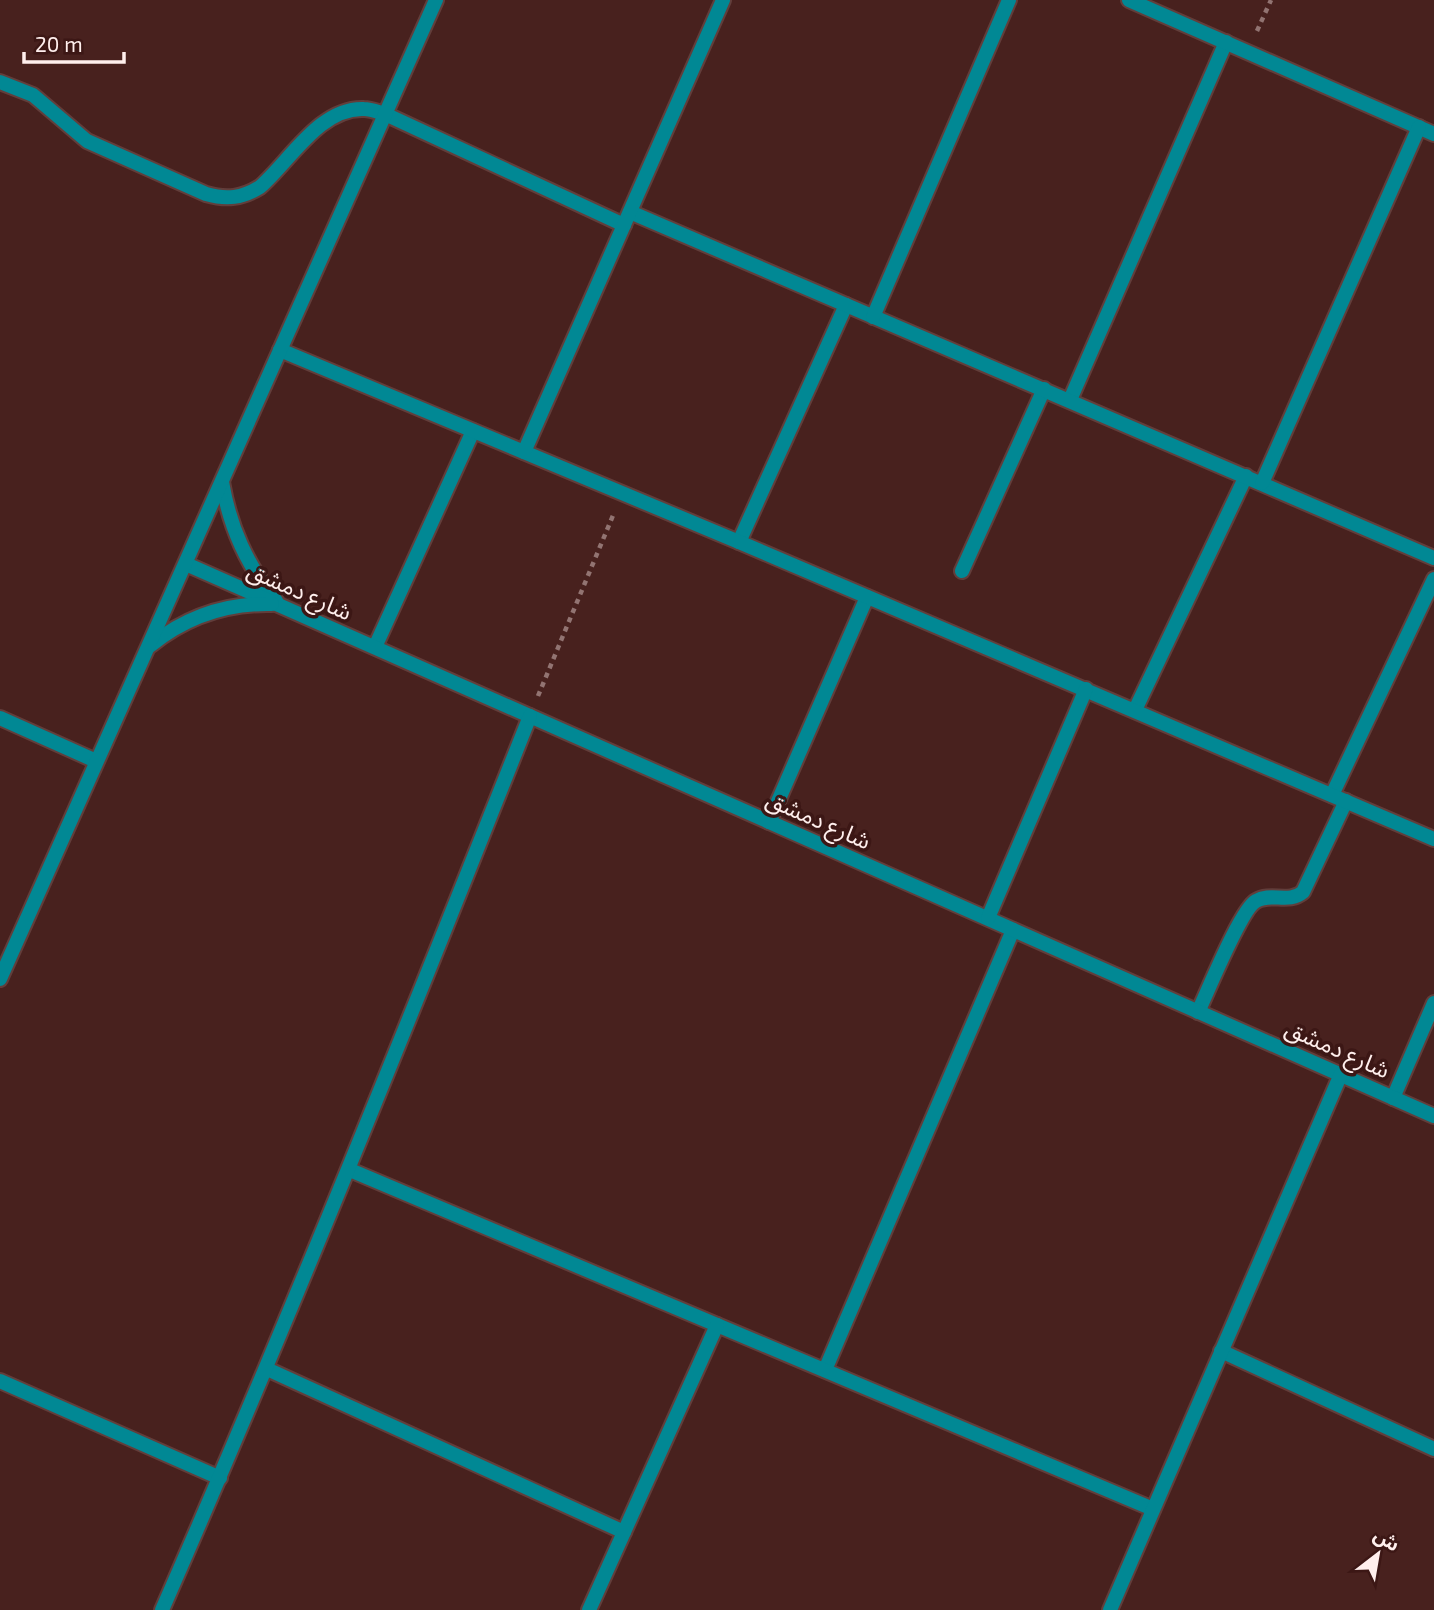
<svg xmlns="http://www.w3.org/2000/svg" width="1434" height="1610" font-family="'Exo 2','Noto Sans Arabic',sans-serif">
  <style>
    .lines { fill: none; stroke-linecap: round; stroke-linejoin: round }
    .lane-casing { stroke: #623e3b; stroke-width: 18 }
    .street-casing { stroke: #623e3b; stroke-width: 18 }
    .path { stroke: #927472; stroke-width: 4.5; stroke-dasharray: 5 5; stroke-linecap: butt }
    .lane { stroke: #018894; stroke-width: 14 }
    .street { stroke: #018894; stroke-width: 14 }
    .labels { text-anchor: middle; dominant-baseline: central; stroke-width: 7; stroke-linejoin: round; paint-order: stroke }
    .street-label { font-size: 23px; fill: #ffefed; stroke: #3c1715 }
  </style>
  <rect width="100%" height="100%" fill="#48211e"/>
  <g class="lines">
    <defs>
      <g id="lane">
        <path d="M0 82 33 95 87 141 206 194C227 200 242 198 260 187 290 161 320 107 364 109 371 109 378 112 385 114L624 225"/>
        <polyline points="1070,400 1226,42"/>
        <polyline points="739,542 846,305"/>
        <polyline points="962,571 1044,389"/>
        <polyline points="375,647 473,431"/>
        <polyline points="1135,710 1246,476"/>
        <polyline points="1332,795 1434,579"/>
        <polyline points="769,822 867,597"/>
        <path d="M1198 1012C1208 991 1241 909 1256 901 1271 892 1289 904 1303 892L1346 801"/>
        <polyline points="1393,1098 1434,1003"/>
        <polyline points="1221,1351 1434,1449"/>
        <polyline points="267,1369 624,1532"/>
        <polyline points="825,1370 1013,930"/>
      </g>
      <g id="street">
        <polyline points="1129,0 1434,134"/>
        <polyline points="630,212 1434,558"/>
        <polyline points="873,317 1009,0"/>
        <polyline points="280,350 739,542 1434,839"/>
        <polyline points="524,452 723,0"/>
        <path d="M222 482C230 528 247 565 276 601"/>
        <polyline points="1262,483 1419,127"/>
        <polyline points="186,564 1434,1116"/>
        <path d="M151 645C187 616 226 603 272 604"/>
        <polyline points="0,718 96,761"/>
        <polyline points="988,918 1086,689"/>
        <polyline points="0,979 436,0"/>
        <polyline points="350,1170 1153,1509"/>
        <polyline points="0,1381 220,1478"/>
        <path d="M162 1610C291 1315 411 1016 530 716"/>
        <polyline points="589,1610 717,1325"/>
        <polyline points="1110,1610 1341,1074"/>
      </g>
    </defs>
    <use href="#lane" class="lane-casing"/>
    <use href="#street" class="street-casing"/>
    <g class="path">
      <polyline points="1257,31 1271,0"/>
      <polyline points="538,696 614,513"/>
    </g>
    <use href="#lane" class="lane"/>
    <use href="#street" class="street"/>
  </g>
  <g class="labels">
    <g class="street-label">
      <text transform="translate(300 590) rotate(24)">شارع دمشق</text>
      <text transform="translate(819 819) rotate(24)">شارع دمشق</text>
      <text transform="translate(1338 1048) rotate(24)">شارع دمشق</text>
    </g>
  </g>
  <g transform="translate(1378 1554) rotate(31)" stroke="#3c1715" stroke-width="5" paint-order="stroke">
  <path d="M0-5L12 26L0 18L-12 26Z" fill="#ffefed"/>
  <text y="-10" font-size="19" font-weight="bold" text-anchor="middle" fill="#ffefed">ش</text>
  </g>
  <path d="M24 52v10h100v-10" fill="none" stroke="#ffefed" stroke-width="3.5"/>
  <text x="35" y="52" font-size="21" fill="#ffefed" stroke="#3c1715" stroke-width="5" paint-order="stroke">20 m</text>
</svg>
